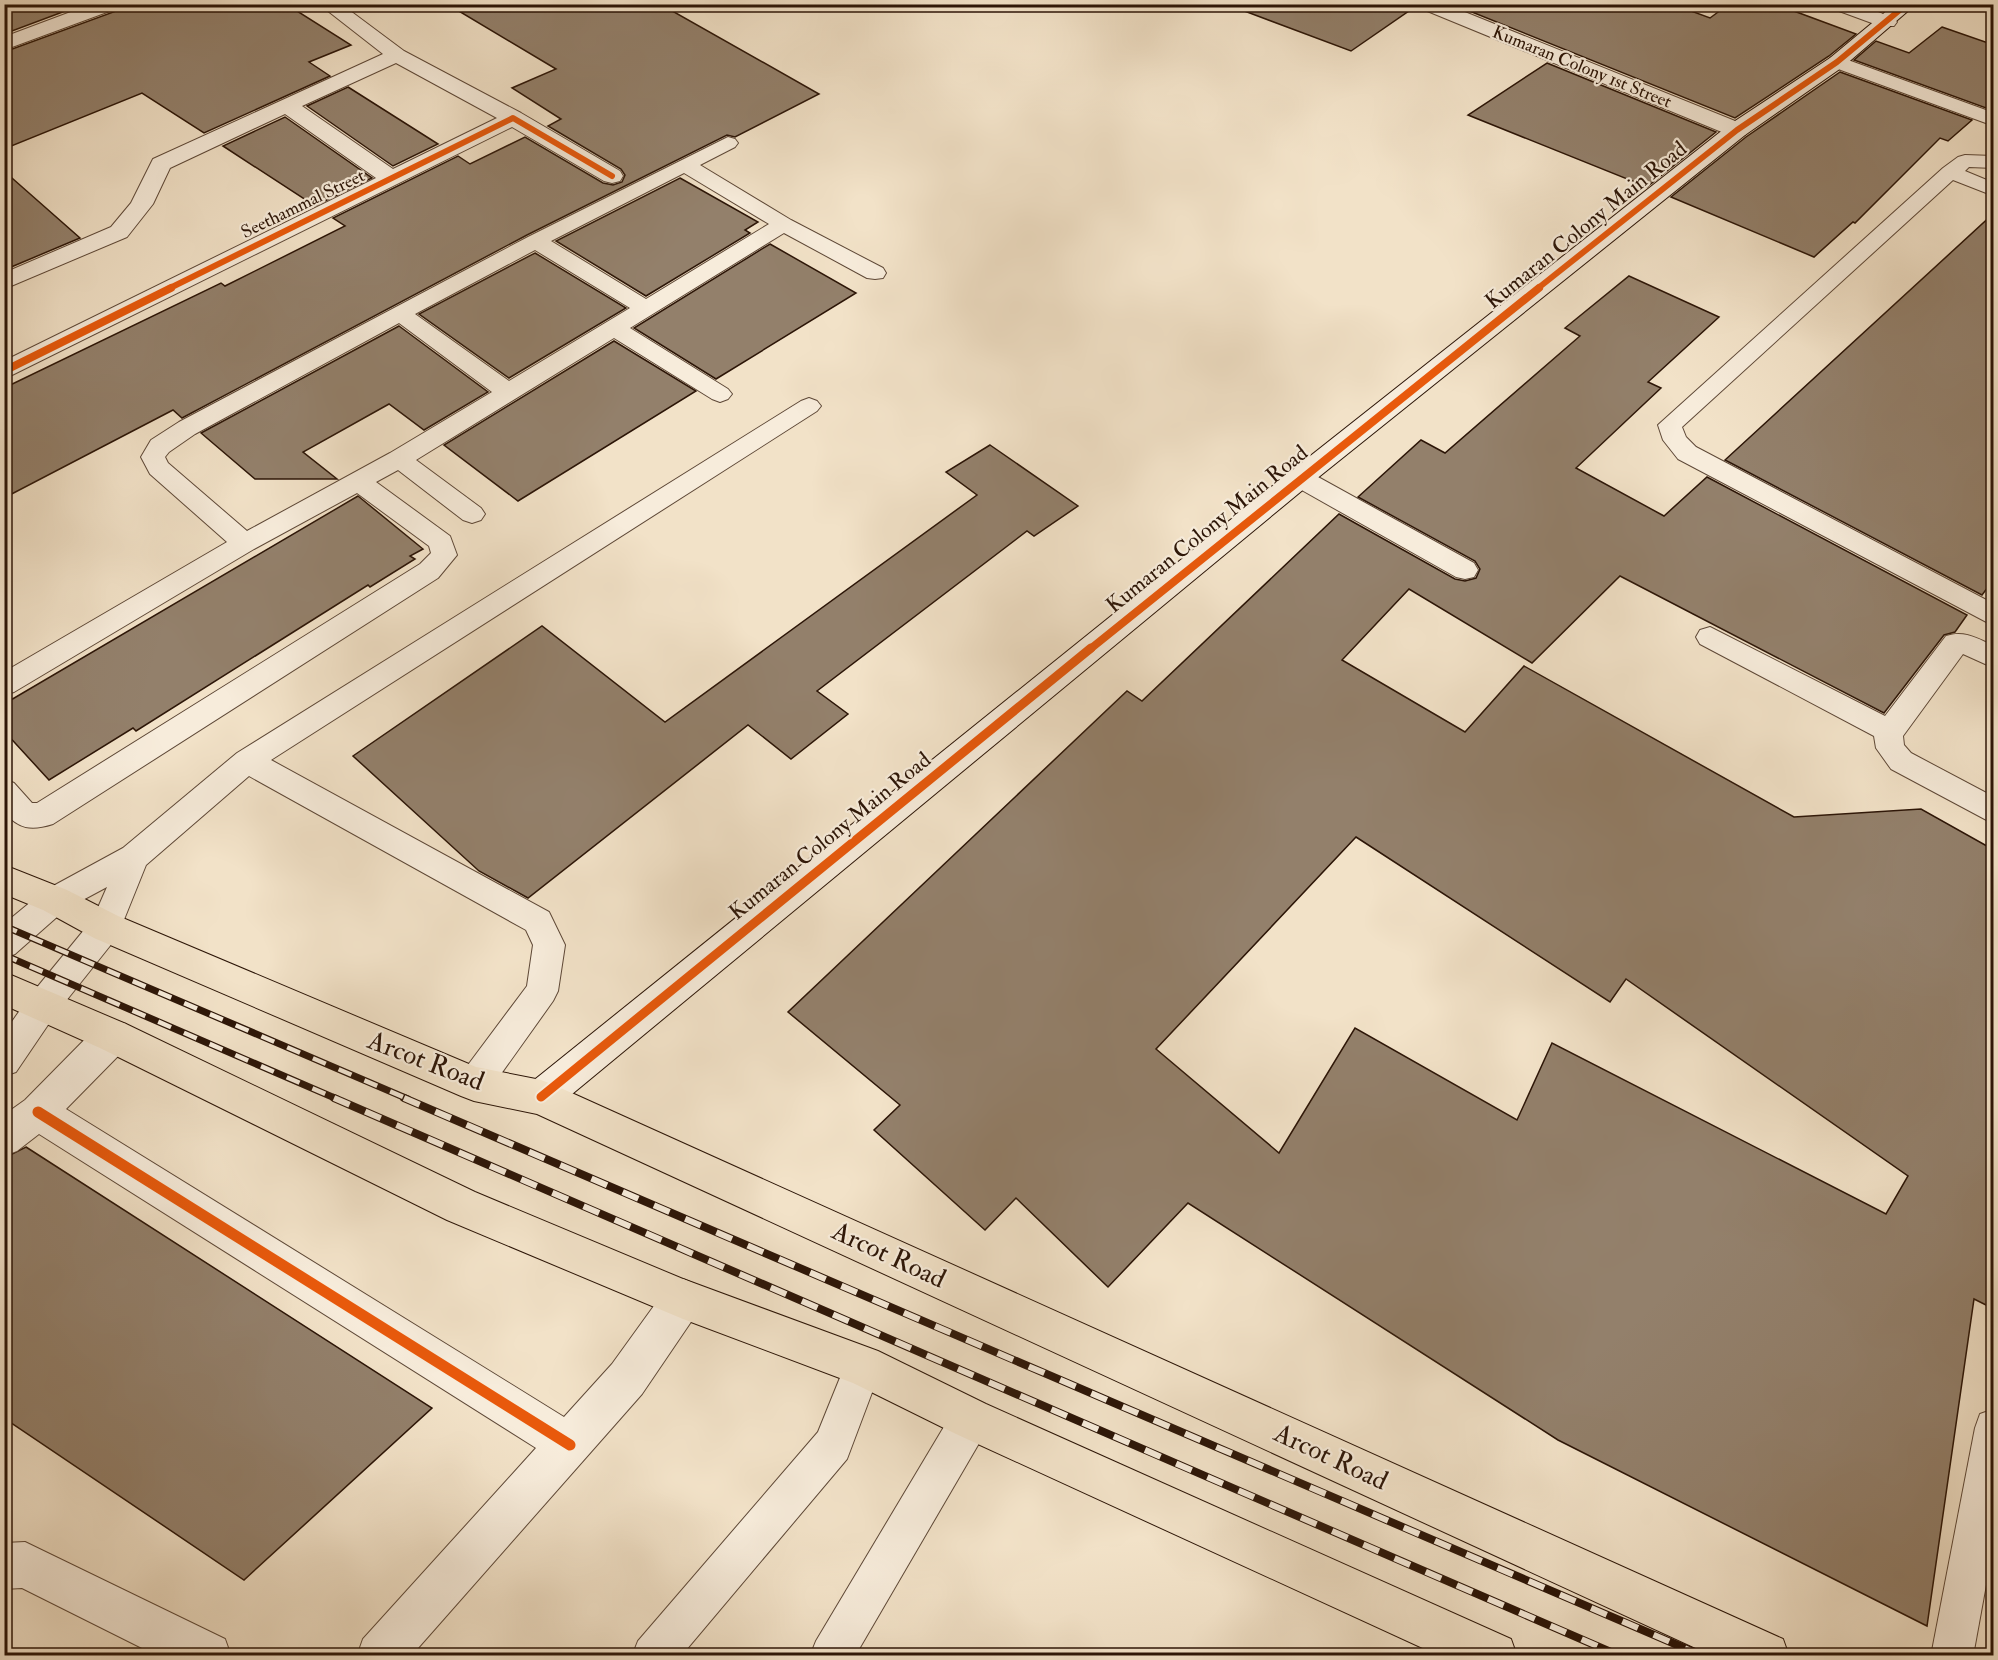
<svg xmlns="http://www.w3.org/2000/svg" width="1998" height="1660" font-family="'IM FELL Double Pica',serif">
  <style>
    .building { fill: #93806b; stroke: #2c1507; stroke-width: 1.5; fill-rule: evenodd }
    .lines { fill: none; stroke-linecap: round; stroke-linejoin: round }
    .lane-casing { stroke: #5e4837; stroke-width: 2 }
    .street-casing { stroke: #5e4837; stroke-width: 2 }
    .secondary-casing { stroke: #2c1507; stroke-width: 2 }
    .primary-casing { stroke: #2c1507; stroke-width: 2 }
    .lane { fill: #f7ecdb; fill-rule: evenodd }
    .street { fill: #f7ecdb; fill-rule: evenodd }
    .secondary { fill: #f7ecdb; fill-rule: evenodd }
    .primary { fill: #f2e2c8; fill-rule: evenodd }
    .rail-far1-casing { stroke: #2c1507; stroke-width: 7 }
    .rail-casing { stroke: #2c1507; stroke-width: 8 }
    .rail-far1 { stroke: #f7ecdb; stroke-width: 4.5; stroke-dasharray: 14; stroke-linecap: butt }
    .rail { stroke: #f7ecdb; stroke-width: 6; stroke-dasharray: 17; stroke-linecap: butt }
    .cycleway-far3-casing { stroke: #f7ecdb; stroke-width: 8 }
    .cycleway-far2-casing { stroke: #f7ecdb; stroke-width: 10 }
    .cycleway-far1-casing { stroke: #f7ecdb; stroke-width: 13 }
    .cycleway-casing { stroke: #f7ecdb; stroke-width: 15 }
    .cycleway-far3 { stroke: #e8590c; stroke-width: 6 }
    .cycleway-far2 { stroke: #e8590c; stroke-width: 8 }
    .cycleway-far1 { stroke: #e8590c; stroke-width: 9 }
    .cycleway { stroke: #e8590c; stroke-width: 11 }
    .labels { text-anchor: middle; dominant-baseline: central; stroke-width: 4.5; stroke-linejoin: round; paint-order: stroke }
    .far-street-label { font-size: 18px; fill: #2c1507; stroke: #f7ecdb }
    .street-label { font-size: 22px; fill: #2c1507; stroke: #f7ecdb }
    .near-street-label { font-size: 27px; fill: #2c1507; stroke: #f7ecdb }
  </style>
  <rect width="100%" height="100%" fill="#f2e2c8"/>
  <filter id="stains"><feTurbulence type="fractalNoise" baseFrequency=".00333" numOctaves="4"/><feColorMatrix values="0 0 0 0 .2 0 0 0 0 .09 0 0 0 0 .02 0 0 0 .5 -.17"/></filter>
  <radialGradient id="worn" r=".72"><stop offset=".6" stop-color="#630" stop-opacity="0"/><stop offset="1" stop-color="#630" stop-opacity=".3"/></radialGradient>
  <g class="building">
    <polygon points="4,4 84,4 4,34"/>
    <polygon points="122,4 286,4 351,45 309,62 330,76 204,133 142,93 4,149 4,52 119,10"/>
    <polygon points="447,4 660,4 819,94 735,137 727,135 527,235 182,418 173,410 4,498 4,388 221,283 225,286 345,226 333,218 458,156 470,164 525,137 603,183 613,185 622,182 625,175 621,169 548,126 561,119 512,88 556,69"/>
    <polygon points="1239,4 1416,4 1416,6 1351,51 1239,9"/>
    <polygon points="1452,4 1672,4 1710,18 1729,4 1775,4 1856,34 1829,56 1735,118"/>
    <polygon points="1942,27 1994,45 1994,102 1986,108 1854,60 1876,41 1909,53"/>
    <polygon points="1547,63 1716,132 1647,187 1468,115"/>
    <polygon points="1840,72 1972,120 1948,141 1940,138 1855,223 1853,222 1814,257 1671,197 1746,137"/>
    <polygon points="348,87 438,144 393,166 307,106"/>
    <polygon points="285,117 372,178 315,206 223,146"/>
    <polygon points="4,171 80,238 4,270"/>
    <polygon points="680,178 758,222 745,230 750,233 646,296 556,241"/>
    <polygon points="1994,213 1994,579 1982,595 1725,460"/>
    <polygon points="770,244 856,293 716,379 634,328"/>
    <polygon points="535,253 626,308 509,378 419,314"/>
    <path d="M1629 276 1719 317 1648 382 1661 388 1576 468 1664 516 1707 477 1967 615 1955 632 1944 635 1884 713 1620 576 1532 663 1409 589 1342 660 1465 732 1524 666 1794 817 1921 809 1994 850V1309L1974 1299 1927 1626 1558 1440 1188 1203 1108 1287 1016 1198 985 1230 874 1130 900 1105 788 1012 1127 691 1142 701 1339 514 1455 579 1465 581 1476 578 1480 569 1475 561 1358 497 1421 440 1445 453 1580 336 1565 328ZM1356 837 1610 1002 1626 979 1908 1176 1886 1214 1552 1043 1517 1120 1355 1028 1279 1153 1156 1049Z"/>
    <polygon points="399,326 488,392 424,430 389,404 303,452 337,479 255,479 201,433"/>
    <polygon points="614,341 696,391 518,501 444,445"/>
    <polygon points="990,445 1078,506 1034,536 1027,531 817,691 848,714 791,759 748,725 528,898 479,871 353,756 542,626 665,722 977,495 946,472"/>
    <polygon points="358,496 423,549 410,556 415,559 370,587 368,585 136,731 133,728 49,780 4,731 4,704"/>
    <polygon points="26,1147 432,1408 244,1580 4,1418 4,1158"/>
  </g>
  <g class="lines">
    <defs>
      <g id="lane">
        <polygon points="1837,56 1994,113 1994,126 1830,66 1828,62 1830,58"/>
        <path d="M728 137 735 139 738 143 735 147 700 165 791 220 883 268 886 273 883 278 875 279 867 278 784 233 630 328 728 389 732 394 728 399 720 402 712 399 614 338 416 460 481 508 485 514 481 520 472 523 463 520 398 470 376 482 450 536 457 555 438 578 53 824C31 831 19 829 4 812V779L14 783 32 803H37L420 564 431 553 429 546 357 493 254 549 14 692 4 695V672L227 542 150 474 141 457 151 440 179 422 528 237ZM684 173 769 224 646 299 551 241ZM535 250 630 308 509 381 415 314ZM399 323 492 392 390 453 247 531 168 463 165 457 169 452 195 434Z"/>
        <polygon points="1965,155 1994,156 1994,168 1969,167 1965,171 1994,183 1994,196 1953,180 1682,427 1686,437 1696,447 1994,604 1994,626 1678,459 1663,440 1658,425 1943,168 1958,157"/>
        <polygon points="809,398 817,401 821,406 817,411 271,760 549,912 565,945 558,991 553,1001 486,1095 474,1100 462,1095 457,1084 462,1073 527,986 533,945 526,930 249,776 146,865 117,937 54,1016 16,1072 4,1076 4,1033 30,996 93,919 107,887 66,909 15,954 4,958 4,924 44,891 123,848 237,753 801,401"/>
        <polygon points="1300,470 1309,472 1474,563 1478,570 1474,577 1465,579 1456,577 1291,484 1288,478 1291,472"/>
        <path d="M1710 627 1885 716 1946 636C1964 630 1977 638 1994 646V668L1963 654 1903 736 1904 745 1911 753 1994 797V824L1891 769 1876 748 1874 736 1700 644 1696 637 1700 630Z"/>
        <polygon points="863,1347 876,1353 882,1366 847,1459 681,1656 632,1656 638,1641 818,1432 850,1353"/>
        <polygon points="971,1400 985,1405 990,1419 985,1433 855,1656 810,1656 816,1641 957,1405"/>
        <polygon points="1994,1409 1994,1541 1973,1656 1931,1656 1975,1428 1980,1414"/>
      </g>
      <g id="street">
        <polygon points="92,4 120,4 118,8 4,50 4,37"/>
        <path d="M319 4H341L404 51 521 113 620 171 623 176 620 181 612 183 604 181 512 127 4 379V361L376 178 285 114 170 168 153 204 127 237 4 289V273L111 227 131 203 153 159 383 54ZM396 63 497 118 393 169 302 106Z"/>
        <polygon points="1418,4 1445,4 1745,125 1748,130 1745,135 1737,136 1729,135 1420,8"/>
        <polygon points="1829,4 1857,4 1894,18 1897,22 1894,26 1880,26 1831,8"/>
        <polygon points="113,1020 126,1024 131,1036 126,1048 66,1109 564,1417 612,1364 669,1285 683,1279 697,1285 703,1299 697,1313 642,1394 411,1656 357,1656 363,1639 536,1448 39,1134 17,1151 4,1156 4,1115 25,1100 100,1024"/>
        <polygon points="25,1542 225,1639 231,1656 158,1656 22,1588 4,1589 4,1543"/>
      </g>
      <polygon id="secondary" points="1895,4 1916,4 1844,66 1745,135 1310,484 554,1109 541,1114 528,1109 522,1097 528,1085 1290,472 1729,125 1830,58"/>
      <g id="primary">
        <polygon points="4,865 67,890 118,916 476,1067 541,1080 554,1085 1783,1639 1789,1656 1713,1656 537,1114 474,1101 461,1096 94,938 43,910 4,894"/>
        <polygon points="4,972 126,1024 475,1192 683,1279 878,1351 986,1404 1511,1639 1517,1656 1440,1656 956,1434 853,1383 683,1319 447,1220 100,1048 4,1005"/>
      </g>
    </defs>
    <use href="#lane" class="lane-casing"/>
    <use href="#street" class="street-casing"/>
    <use href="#secondary" class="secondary-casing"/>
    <use href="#primary" class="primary-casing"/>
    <use href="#lane" class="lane"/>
    <use href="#street" class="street"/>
    <use href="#secondary" class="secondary"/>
    <use href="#primary" class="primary"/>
    <defs>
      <g id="rail-far1">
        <polyline points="4,926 408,1099"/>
        <polyline points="4,955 337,1099"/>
      </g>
      <g id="rail">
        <polyline points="334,1098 1620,1656"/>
        <polyline points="404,1098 1703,1656"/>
      </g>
    </defs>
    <use href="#rail-far1" class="rail-far1-casing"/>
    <use href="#rail" class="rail-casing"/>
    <use href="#rail-far1" class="rail-far1"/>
    <use href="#rail" class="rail"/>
    <defs>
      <g id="cycleway-far3">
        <polyline points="168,289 513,118 612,176"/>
        <polyline points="1537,289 1737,130 1837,62 1907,4"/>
      </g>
      <g id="cycleway-far2">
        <polyline points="4,371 171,288"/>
        <polyline points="1089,650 1539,288"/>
      </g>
      <polyline id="cycleway-far1" points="541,1097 1091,648"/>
      <polyline id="cycleway" points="38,1112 570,1445"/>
    </defs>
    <use href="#cycleway-far3" class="cycleway-far3-casing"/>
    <use href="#cycleway-far2" class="cycleway-far2-casing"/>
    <use href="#cycleway-far1" class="cycleway-far1-casing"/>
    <use href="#cycleway" class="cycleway-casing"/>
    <use href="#cycleway-far3" class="cycleway-far3"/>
    <use href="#cycleway-far2" class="cycleway-far2"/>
    <use href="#cycleway-far1" class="cycleway-far1"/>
    <use href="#cycleway" class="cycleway"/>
  </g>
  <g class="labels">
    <g class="far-street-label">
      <text transform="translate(1582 67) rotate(22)">Kumaran Colony 1st Street</text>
      <text transform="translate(303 204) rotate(-26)">Seethammal Street</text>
    </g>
    <g class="street-label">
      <text transform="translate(1586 225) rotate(-39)">Kumaran Colony Main Road</text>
      <text transform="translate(1207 529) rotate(-39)">Kumaran Colony Main Road</text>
      <text transform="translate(830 836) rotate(-39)">Kumaran Colony Main Road</text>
    </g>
    <g class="near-street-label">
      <text transform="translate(426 1061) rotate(21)">Arcot Road</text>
      <text transform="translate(889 1255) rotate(25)">Arcot Road</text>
      <text transform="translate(1331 1457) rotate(25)">Arcot Road</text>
    </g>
  </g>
  <rect width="1998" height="1660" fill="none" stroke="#f2e2c8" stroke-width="24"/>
  <rect x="6" y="6" width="1986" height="1648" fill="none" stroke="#2c1507" stroke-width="3"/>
  <rect x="12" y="12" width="1974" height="1636" fill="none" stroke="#2c1507" stroke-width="1.5"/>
  <rect width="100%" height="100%" filter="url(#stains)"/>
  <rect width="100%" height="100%" fill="url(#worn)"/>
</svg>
